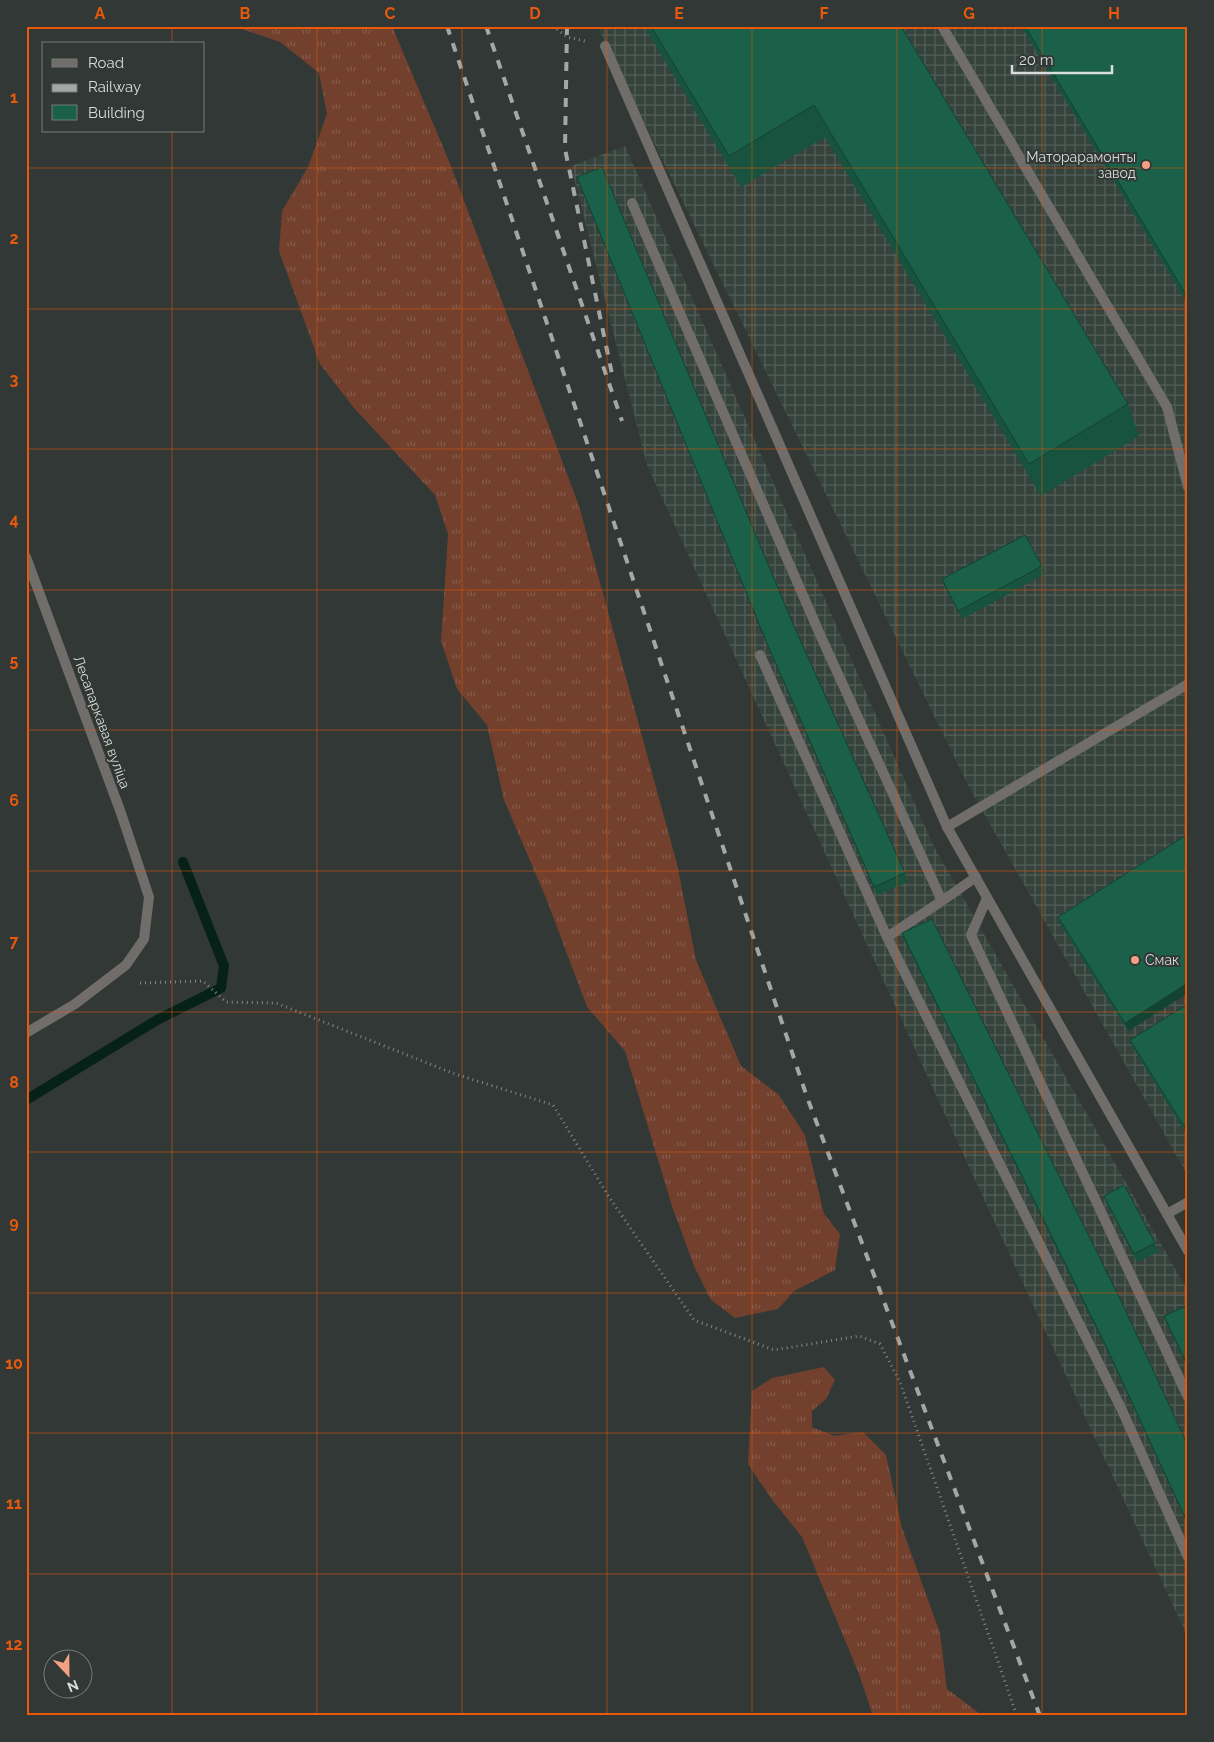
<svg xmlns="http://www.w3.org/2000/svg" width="1214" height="1742" font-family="Raleway,sans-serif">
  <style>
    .industrial { fill: url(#industrial-grid) }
    .grass { fill: url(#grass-tufts) }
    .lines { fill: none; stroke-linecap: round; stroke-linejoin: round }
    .stream { stroke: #062218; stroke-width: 10 }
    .path { stroke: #828785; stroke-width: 3; stroke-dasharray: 1 4; stroke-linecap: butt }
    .service { stroke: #706d6b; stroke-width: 10 }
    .minor { stroke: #706d6b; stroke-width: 10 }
    .rail { stroke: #a3a8a6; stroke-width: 4; stroke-dasharray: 9 9; stroke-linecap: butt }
    .wall { fill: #17533e }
    .shaded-wall { fill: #134332 }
    .building { fill: #1b6048; stroke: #134332 }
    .grid { fill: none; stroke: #e8590c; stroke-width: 1; stroke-opacity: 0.55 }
    .poi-dot { fill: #f2a081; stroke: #323835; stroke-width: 2 }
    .labels { text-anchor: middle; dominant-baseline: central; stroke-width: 4; stroke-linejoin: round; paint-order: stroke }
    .poi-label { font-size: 14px; fill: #d8dcda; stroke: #323835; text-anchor: end }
    .street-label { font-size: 14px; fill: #d8dcda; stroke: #323835 }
    .neatline { fill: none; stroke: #e8590c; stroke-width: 2 }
    .grid-label { font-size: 16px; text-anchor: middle; font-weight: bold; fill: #e8590c }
  </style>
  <defs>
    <pattern id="industrial-grid" width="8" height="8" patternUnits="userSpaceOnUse" patternTransform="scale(1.25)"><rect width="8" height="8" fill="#36433d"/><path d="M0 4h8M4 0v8" fill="none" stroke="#525e58"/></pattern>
    <pattern id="grass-tufts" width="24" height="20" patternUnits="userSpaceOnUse" patternTransform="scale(1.25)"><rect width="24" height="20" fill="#72402d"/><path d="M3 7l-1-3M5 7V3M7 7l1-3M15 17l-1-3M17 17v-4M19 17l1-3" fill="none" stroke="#855b4b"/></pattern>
  </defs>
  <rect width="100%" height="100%" fill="#323835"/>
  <g class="industrial">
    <polygon points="597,26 1188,26 1188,1176 968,785"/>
    <polygon points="625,146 934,847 1188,1291 1188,1638 975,1180 647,465 571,166"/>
  </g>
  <g class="grass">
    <polygon points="234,26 392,26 451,166 579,506 677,864 696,960 741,1066 779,1095 805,1135 824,1214 840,1234 835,1270 794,1291 778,1309 735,1318 711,1300 694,1266 672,1206 625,1051 587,1007 546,898 504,800 487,725 457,689 441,641 448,534 435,495 354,408 320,364 279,251 282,211 308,167 327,114 319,73 280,42"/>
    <polygon points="824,1367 835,1380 826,1399 812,1411 812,1427 834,1436 863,1432 886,1455 902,1528 940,1633 947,1689 983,1716 873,1716 859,1674 802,1537 773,1501 748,1464 752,1391 772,1378"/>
  </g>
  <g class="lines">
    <polyline class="stream" points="26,1100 157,1020 221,988 224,966 183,862"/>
    <g class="path">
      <polyline points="553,26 567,37 585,41"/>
      <polyline points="140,983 203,981 226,1002 276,1003 455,1074 553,1105 609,1197 694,1320 774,1350 859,1336 880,1344 900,1382 1017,1716"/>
    </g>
    <g class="service">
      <polyline points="942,26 1167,407 1188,487"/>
      <polyline points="605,46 947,827 1188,1251"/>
      <polyline points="632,203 822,639 942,901"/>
      <polyline points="760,655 887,937 1121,1408 1188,1557"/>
      <polyline points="947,827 1188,684"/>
      <polyline points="987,898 971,935 1188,1397"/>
      <polyline points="887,937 942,901 976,877"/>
      <polyline points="1167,1214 1188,1202"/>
    </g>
    <polyline class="minor" points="26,557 121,813 149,897 144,939 126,965 75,1004 26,1033"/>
    <g class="rail">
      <polyline points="447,26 807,1097 1040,1716"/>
      <polyline points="486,26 622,421"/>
      <polyline points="567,26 565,149 612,374"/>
    </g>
  </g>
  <g class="wall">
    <polygon points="644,26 901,26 1128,404 1139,436 1041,496 825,137 741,187"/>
    <polygon points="1021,26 1188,26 1188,305"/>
    <polygon points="580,185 793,624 905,873 908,882 877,895 769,649"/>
    <polygon points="1042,566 1045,574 962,619 945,588 942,579"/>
    <polygon points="1188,834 1188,993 1128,1031 1061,926 1058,917"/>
    <polygon points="902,933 1188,1446 1188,1525 1109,1355 905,942"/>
    <polygon points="1188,1004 1187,1135 1133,1048 1130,1040"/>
    <polygon points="1104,1196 1155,1243 1158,1252 1137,1262 1107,1204"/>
    <polygon points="1188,1305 1188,1368 1167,1325 1164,1316"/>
  </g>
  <g class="shaded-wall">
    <polygon points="1188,983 1188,993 1128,1031 1125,1023"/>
    <polygon points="1188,1124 1188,1134 1187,1135 1184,1126"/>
  </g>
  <g class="building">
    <polygon points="651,26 901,26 1128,404 1029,464 814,105 729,156"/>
    <polygon points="1025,26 1188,26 1188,298"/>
    <polygon points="602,167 793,624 905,873 874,887 766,641 577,177"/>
    <polygon points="1025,535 1042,566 958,611 942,579"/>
    <polygon points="1188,834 1188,983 1125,1023 1058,917"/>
    <polygon points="932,919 1123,1305 1188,1446 1188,1524 1106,1346 902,933"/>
    <polygon points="1188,1004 1188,1124 1184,1126 1130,1040"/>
    <polygon points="1124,1185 1155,1243 1134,1254 1104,1196"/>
    <polygon points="1188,1305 1188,1366 1164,1316"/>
  </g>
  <path class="grid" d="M172 26V44M317 26V1716M462 26V1716M607 26V1716M752 26V1716M897 26V1716M1042 26V1716M172 131V1716M26 168H1188M26 309H1188M26 449H1188M26 590H1188M26 730H1188M26 871H1188M26 1012H1188M26 1152H1188M26 1293H1188M26 1433H1188M26 1574H1188"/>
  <g class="poi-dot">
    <circle cx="1146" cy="165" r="5"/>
    <circle cx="1135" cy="960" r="5"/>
  </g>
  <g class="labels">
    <g class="poi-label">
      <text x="1136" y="157">Маторарамонты<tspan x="1136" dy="16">завод</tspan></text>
      <text x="1145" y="960" text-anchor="start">Смак</text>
    </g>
    <g class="street-label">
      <text transform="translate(102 722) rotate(70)">Лесапаркавая вуліца</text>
    </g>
  </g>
  <rect width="1214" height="1742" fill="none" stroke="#323835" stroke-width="55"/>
  <rect x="42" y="42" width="162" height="90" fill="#323835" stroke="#747a77"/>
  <rect x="52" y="59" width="25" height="8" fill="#706d6b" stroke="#747a77"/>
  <text x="88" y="68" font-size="15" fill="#d8dcda">Road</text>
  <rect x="52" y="84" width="25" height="8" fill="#a3a8a6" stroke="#747a77"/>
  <text x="88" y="92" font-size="15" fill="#d8dcda">Railway</text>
  <rect x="52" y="105" width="25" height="15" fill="#1b6048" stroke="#747a77"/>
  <text x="88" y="118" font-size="15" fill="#d8dcda">Building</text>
  <g transform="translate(68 1674) rotate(158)"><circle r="24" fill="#323835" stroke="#747a77"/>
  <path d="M0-4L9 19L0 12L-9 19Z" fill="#f2a081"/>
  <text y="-8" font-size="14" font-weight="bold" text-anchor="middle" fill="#d8dcda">N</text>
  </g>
  <path d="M1012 65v8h100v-8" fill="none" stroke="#d8dcda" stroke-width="2.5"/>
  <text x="1019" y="65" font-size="15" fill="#d8dcda" stroke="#323835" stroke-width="4" paint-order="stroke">20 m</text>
  <rect x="28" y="28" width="1158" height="1686" class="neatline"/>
  <g class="grid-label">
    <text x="100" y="19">A</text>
    <text x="245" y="19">B</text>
    <text x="390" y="19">C</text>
    <text x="535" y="19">D</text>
    <text x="679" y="19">E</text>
    <text x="824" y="19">F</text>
    <text x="969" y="19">G</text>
    <text x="1114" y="19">H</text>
    <text x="14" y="103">1</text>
    <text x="14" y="244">2</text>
    <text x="14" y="385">3</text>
    <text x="14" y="525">4</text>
    <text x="14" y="666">5</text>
    <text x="14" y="806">6</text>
    <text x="14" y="947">7</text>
    <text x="14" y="1088">8</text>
    <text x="14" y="1228">9</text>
    <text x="14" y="1369">10</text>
    <text x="14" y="1509">11</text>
    <text x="14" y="1650">12</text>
  </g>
</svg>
